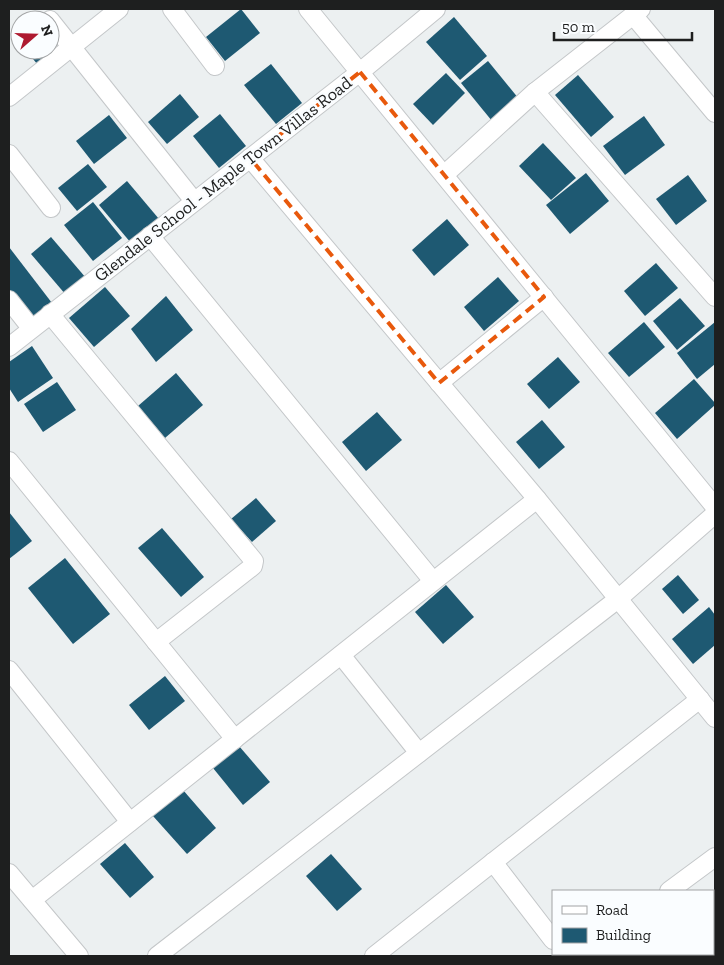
<svg xmlns="http://www.w3.org/2000/svg" width="724" height="965" font-family="'Zilla Slab',serif">
  <style>
    .building { fill: #1e5972 }
    .lines { fill: none; stroke-linecap: round; stroke-linejoin: round }
    .minor-casing { stroke: #c4c7c9; stroke-width: 20 }
    .minor { stroke: #fff; stroke-width: 18 }
    .marked { fill: none; stroke: #e8590c; stroke-width: 4; stroke-dasharray: 10 6; stroke-linejoin: round }
    .labels { text-anchor: middle; dominant-baseline: central; stroke-width: 5; stroke-linejoin: round; paint-order: stroke }
    .street-label { font-size: 18px; fill: #1e1f1f; stroke: #fafdff }
  </style>
  <rect width="100%" height="100%" fill="#ecf0f1"/>
  <g class="building">
    <polygon points="241,9 260,33 225,61 206,37"/>
    <polygon points="454,17 487,56 460,80 426,42"/>
    <polygon points="50,42 60,54 41,69 26,50 50,50"/>
    <polygon points="488,61 519,99 492,121 461,83"/>
    <polygon points="271,64 302,103 276,124 244,85"/>
    <polygon points="446,73 465,93 433,125 413,104"/>
    <polygon points="578,75 614,117 591,137 555,95"/>
    <polygon points="180,94 199,117 167,144 148,122"/>
    <polygon points="220,114 246,146 219,168 193,136"/>
    <polygon points="109,115 127,138 94,164 76,141"/>
    <polygon points="644,116 665,145 625,175 603,146"/>
    <polygon points="543,143 576,178 551,200 519,166"/>
    <polygon points="88,164 107,187 77,211 58,188"/>
    <polygon points="586,173 609,201 570,234 546,205"/>
    <polygon points="688,175 707,201 676,225 656,199"/>
    <polygon points="127,181 159,219 131,243 99,205"/>
    <polygon points="93,202 122,238 93,261 64,225"/>
    <polygon points="447,219 469,245 434,276 412,250"/>
    <polygon points="51,237 86,278 66,295 31,254"/>
    <polygon points="9,247 52,303 29,321 9,296"/>
    <polygon points="656,263 678,288 645,316 624,291"/>
    <polygon points="498,277 519,301 484,331 464,307"/>
    <polygon points="105,287 130,316 94,347 69,318"/>
    <polygon points="166,296 193,330 156,362 131,329"/>
    <polygon points="680,298 705,326 677,350 653,321"/>
    <polygon points="644,322 665,347 629,377 608,353"/>
    <polygon points="715,322 715,364 697,379 677,353"/>
    <polygon points="32,346 53,378 18,402 9,388 9,362"/>
    <polygon points="558,357 580,382 549,409 527,384"/>
    <polygon points="176,373 203,405 165,438 138,406"/>
    <polygon points="694,379 715,403 715,405 677,439 655,413"/>
    <polygon points="57,382 76,410 43,432 24,404"/>
    <polygon points="377,412 402,440 366,471 342,442"/>
    <polygon points="542,420 565,447 539,469 516,442"/>
    <polygon points="256,498 276,521 252,542 231,519"/>
    <polygon points="9,512 32,541 9,559"/>
    <polygon points="162,528 204,577 181,597 138,548"/>
    <polygon points="65,558 110,614 73,644 28,588"/>
    <polygon points="678,575 699,600 683,614 662,589"/>
    <polygon points="446,585 474,617 443,644 415,612"/>
    <polygon points="709,607 715,615 715,645 693,664 672,639"/>
    <polygon points="165,676 185,701 149,730 129,705"/>
    <polygon points="239,746 270,782 243,805 213,768"/>
    <polygon points="183,790 216,828 187,854 153,816"/>
    <polygon points="125,843 154,877 130,898 100,864"/>
    <polygon points="331,854 362,889 337,911 306,876"/>
  </g>
  <g class="lines">
    <defs>
      <g id="minor">
        <polyline points="172,9 215,66"/>
        <polyline points="308,9 715,507"/>
        <polyline points="633,15 715,113"/>
        <polyline points="50,20 194,201"/>
        <polyline points="535,92 715,297"/>
        <polyline points="9,97 119,9"/>
        <polyline points="9,154 51,208"/>
        <polyline points="250,158 537,499 715,718"/>
        <polyline points="444,175 535,92 641,9"/>
        <polyline points="150,236 433,581"/>
        <polyline points="9,300 31,328"/>
        <polyline points="50,314 254,561 253,566 156,642"/>
        <polyline points="9,347 360,72 436,9"/>
        <polyline points="439,383 544,297"/>
        <polyline points="9,461 235,739"/>
        <polyline points="341,655 419,753"/>
        <polyline points="9,670 130,822"/>
        <polyline points="493,862 553,940"/>
        <polyline points="9,873 79,956"/>
        <polyline points="669,891 715,857"/>
        <polyline points="32,900 537,499"/>
        <polyline points="713,923 715,926"/>
        <polyline points="563,954 565,956"/>
        <polyline points="157,956 618,599 715,514"/>
        <polyline points="374,956 700,699"/>
        <polyline points="585,956 589,954"/>
      </g>
    </defs>
    <use href="#minor" class="minor-casing"/>
    <use href="#minor" class="minor"/>
  </g>
  <path class="marked" d="M360 72 544 297 439 383 250 158Z"/>
  <g class="labels">
    <g class="street-label">
      <text transform="translate(223 179) rotate(-38)">Glendale School - Maple Town Villas Road</text>
    </g>
  </g>
  <rect width="724" height="965" fill="none" stroke="#1e1f1f" stroke-width="20"/>
  <rect x="552" y="890" width="162" height="65" fill="#fafdff" stroke="#a2a4a5"/>
  <rect x="562" y="906" width="25" height="8" fill="#ffffff" stroke="#a2a4a5"/>
  <text x="596" y="915" font-size="15" fill="#1e1f1f">Road</text>
  <rect x="562" y="928" width="25" height="15" fill="#1e5972" stroke="#a2a4a5"/>
  <text x="596" y="940" font-size="15" fill="#1e1f1f">Building</text>
  <g transform="translate(35 35) rotate(70)"><circle r="24" fill="#fafdff" stroke="#a2a4a5"/>
  <path d="M0-4L9 19L0 12L-9 19Z" fill="#ae1a30"/>
  <text y="-8" font-size="14" font-weight="bold" text-anchor="middle" fill="#1e1f1f">N</text>
  </g>
  <path d="M554 32v8h138v-8" fill="none" stroke="#1e1f1f" stroke-width="2.5"/>
  <text x="562" y="32" font-size="15" fill="#1e1f1f" stroke="#fafdff" stroke-width="4" paint-order="stroke">50 m</text>
</svg>
